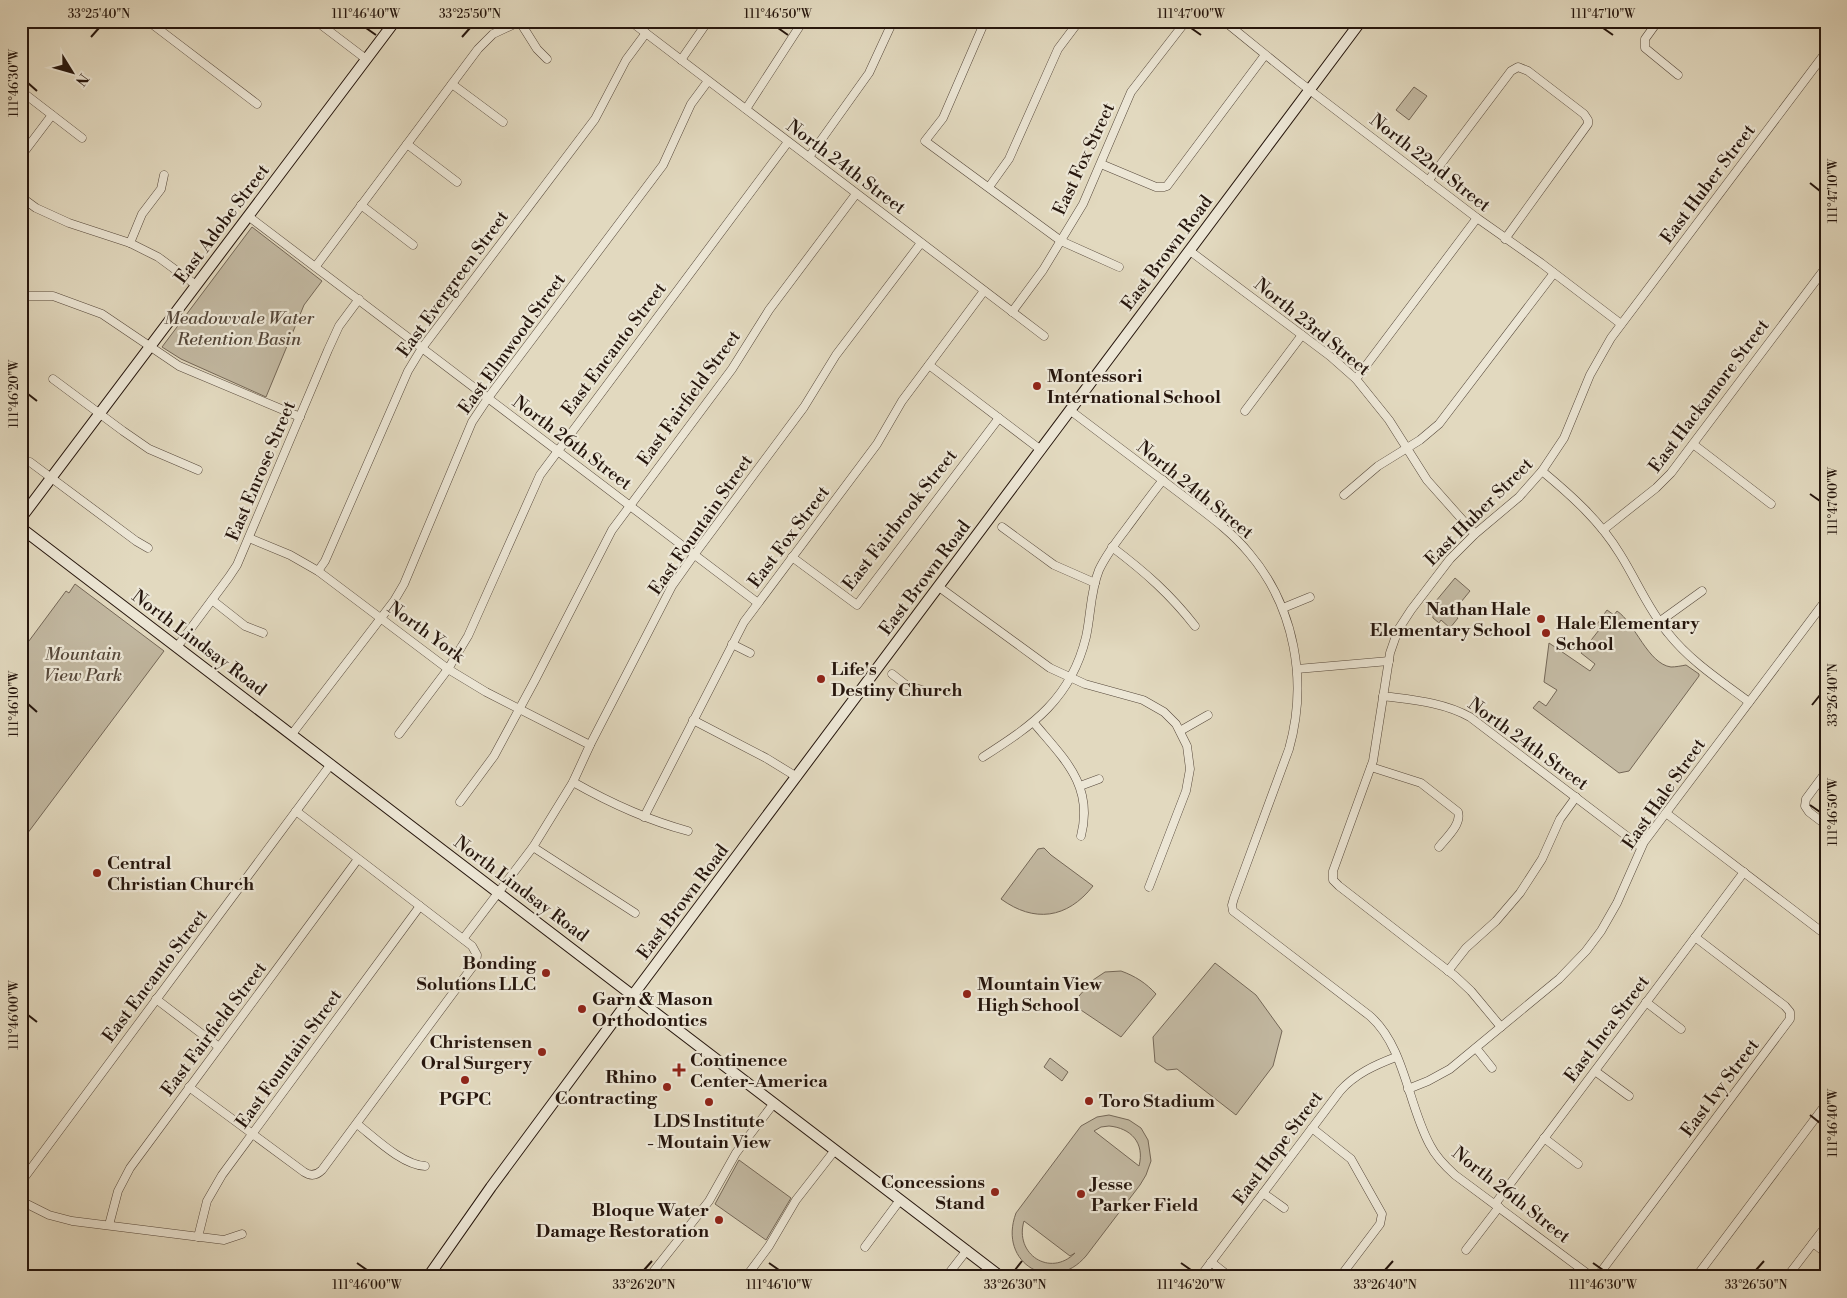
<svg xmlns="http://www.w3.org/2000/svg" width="1847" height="1298" font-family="'Libre Bodoni',serif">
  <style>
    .green { fill: #c2b8a1; stroke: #746757; fill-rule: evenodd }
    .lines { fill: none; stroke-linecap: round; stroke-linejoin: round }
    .canal { stroke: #a29782; stroke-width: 7 }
    .street-casing { stroke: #55473a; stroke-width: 9 }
    .secondary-casing { stroke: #26160d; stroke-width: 12 }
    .street { stroke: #ece6d5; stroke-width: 8 }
    .secondary { stroke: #ece6d5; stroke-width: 10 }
    .ticks { fill: none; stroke: #26160d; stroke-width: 2 }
    .poi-dot { fill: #8f2418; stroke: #ece6d5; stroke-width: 2 }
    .labels { text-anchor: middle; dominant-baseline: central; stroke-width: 4.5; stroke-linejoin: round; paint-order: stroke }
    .street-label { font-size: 18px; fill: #26160d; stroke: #ece6d5 }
    .park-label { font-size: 18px; font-style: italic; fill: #554739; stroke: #ece6d5 }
    .poi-label { font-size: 18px; font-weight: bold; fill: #26160d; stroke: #ece6d5; text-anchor: start }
    .neatline { fill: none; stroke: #26160d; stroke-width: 2 }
    .ticks-label { font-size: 12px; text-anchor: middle; fill: #26160d }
  </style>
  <rect width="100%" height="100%" fill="#e2d9bf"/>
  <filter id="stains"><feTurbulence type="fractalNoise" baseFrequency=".004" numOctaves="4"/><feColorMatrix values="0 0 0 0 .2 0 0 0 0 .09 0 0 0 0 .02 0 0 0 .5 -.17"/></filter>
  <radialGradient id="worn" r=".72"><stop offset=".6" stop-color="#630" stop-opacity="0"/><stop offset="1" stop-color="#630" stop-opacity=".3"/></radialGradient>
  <g class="green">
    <polygon points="1414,87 1427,96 1409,120 1396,110"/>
    <polygon points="252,227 322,281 304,305 266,397 181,359 162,347"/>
    <polygon points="1455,578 1470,591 1452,613 1458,618 1450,628 1441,620 1439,623 1433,618 1431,607"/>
    <polygon points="75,584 164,651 21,842 21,649 23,649 66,591 69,593"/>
    <path d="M1607 610 1614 615 1617 611C1635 623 1648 664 1671 667 1675 667 1681 666 1686 665L1699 674V676L1629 771 1619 773 1533 708 1539 701 1546 706 1557 690 1544 682 1549 643 1590 671 1595 664 1581 653 1599 630 1595 627Z"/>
    <path d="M1044 848 1051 855 1093 886C1067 919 1034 923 1001 899L1038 849Z"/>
    <polygon points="1215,963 1256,995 1282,1031 1273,1066 1236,1115 1177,1069 1167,1070 1155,1062 1153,1037"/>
    <path d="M1121 971C1135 976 1146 983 1156 994L1121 1037 1072 1004 1093 980 1105 972Z"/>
    <polygon points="1050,1058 1068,1072 1062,1081 1044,1067"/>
    <path d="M1109 1115 1129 1120 1141 1128 1148 1140 1151 1161 1146 1175 1140 1185 1086 1256C1053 1295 997 1264 1016 1213L1081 1126 1097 1117ZM1109 1126C1131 1128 1145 1143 1139 1166L1094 1131 1101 1127ZM1024 1221 1070 1256 1075 1253C1050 1278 1014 1254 1024 1221Z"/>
    <polygon points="739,1160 791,1198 766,1240 715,1204"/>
  </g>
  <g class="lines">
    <polyline class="canal" points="21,1272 60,1277"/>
    <defs>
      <g id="street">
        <polyline points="148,21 257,104"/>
        <polyline points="316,21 366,59"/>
        <polyline points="630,21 1044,336"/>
        <polyline points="985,21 943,118 925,141 1061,241 1119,267"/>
        <polyline points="1224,21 1298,81 1477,218 1541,263 1621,324"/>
        <polyline points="1658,21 1645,39 1645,48 1678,75"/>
        <polyline points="520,22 537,49 547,59"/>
        <polyline points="681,60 708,21"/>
        <polyline points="452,84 503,122"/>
        <polyline points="21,91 82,138"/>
        <polyline points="746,109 803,21"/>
        <polyline points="407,144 457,182"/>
        <polyline points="21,156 52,115"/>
        <polyline points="809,157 869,73 893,21"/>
        <polyline points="1101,164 1156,187 1164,187 1167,186 1265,55"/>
        <polyline points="1428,181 1511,71 1518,67 1528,71 1584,114 1588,120 1588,124 1505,239"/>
        <polyline points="989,187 1009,159 1058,49 1079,21"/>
        <polyline points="21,197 36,208 69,223 130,243 158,257 196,285"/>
        <polyline points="361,205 413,245"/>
        <polyline points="248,216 758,603"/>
        <polyline points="130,243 142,214 161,189 164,175"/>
        <polyline points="1190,251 1330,356 1356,379 1389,420 1427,480 1475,534"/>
        <polyline points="316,266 478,49 493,34 521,21"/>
        <polyline points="21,296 53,296 102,314 179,366 300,417"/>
        <polyline points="1012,312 1043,270 1083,204 1131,92 1186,21"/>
        <polyline points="929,365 1041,450"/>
        <polyline points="53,379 123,431 149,449 198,470"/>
        <polyline points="1356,379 1477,218"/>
        <path d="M1071 411C1109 440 1148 469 1186 498 1208 515 1231 531 1249 553 1295 607 1308 682 1289 749L1234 898 1232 905 1233 911 1370 1016C1405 1047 1408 1105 1430 1145 1436 1157 1445 1166 1455 1175L1592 1277"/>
        <polyline points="1245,411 1302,335"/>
        <polyline points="1693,444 1771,504"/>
        <polyline points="30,462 136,541 148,548"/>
        <path d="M1542 471C1572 496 1600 521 1620 554 1637 581 1648 609 1668 633 1690 661 1721 681 1749 702"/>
        <polyline points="1344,495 1378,466 1420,440 1439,424 1554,273"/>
        <polyline points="1002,527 1054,565 1095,583"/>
        <polyline points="1603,530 1656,488 1671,473 1826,267"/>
        <polyline points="249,538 290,555 318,571 448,669 486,692 590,745"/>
        <path d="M1112 547C1145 572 1170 594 1195 626"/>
        <polyline points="792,557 857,605 999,418"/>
        <polyline points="318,571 325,561 408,371 422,348 595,119 626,60 646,33"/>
        <polyline points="939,587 1050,668 1085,684 1143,700 1164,712 1176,724 1187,746 1190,769 1186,791 1149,887"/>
        <polyline points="212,600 245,626 263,633"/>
        <polyline points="1283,608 1310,597"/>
        <polyline points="1659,622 1702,591"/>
        <polyline points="732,644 750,653"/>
        <polyline points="177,647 229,577 237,565 328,350 339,326 359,299"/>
        <polyline points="1297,669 1389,661"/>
        <polyline points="892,674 906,685 922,690"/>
        <path d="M1383 696C1413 700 1443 702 1470 717L1641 847"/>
        <polyline points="693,720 766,758 797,777"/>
        <path d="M1034 723C1064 759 1094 785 1081 836"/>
        <polyline points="1180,731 1208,715"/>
        <polyline points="292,734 394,601 404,584 472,422 488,398 663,165 691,104 708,81"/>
        <polyline points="399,734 448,669 468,636 540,475 788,142"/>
        <path d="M983 757C1033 725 1071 699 1086 637 1091 615 1090 592 1099 570 1106 555 1116 542 1126 529 1138 513 1150 496 1163 480"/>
        <path d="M1371 767 1421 783 1458 812C1462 824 1446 838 1439 847"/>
        <polyline points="1826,772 1806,799 1805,806 1809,812 1826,825"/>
        <path d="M573 782C610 803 647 820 688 831"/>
        <polyline points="1080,786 1099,779"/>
        <polyline points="460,802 494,756 535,680 612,530 732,369 769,310 856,194"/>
        <polyline points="1666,813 1826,935"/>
        <polyline points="644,817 744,622 877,444 902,401 984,291"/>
        <polyline points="533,847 635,913"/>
        <polyline points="463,939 533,847 573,782 590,745 672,586 694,555 804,407 836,355 921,243"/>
        <polyline points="1448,971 1466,948 1496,921 1520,893 1542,859 1560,819 1576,797"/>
        <polyline points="156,999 219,1047"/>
        <polyline points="1646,1002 1681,1029"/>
        <polyline points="1501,1027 1471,991 1455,976 1339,886 1333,880 1333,871 1373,761 1390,653 1398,630 1411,610 1450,559 1475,534 1519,497 1542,471 1564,438 1590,375 1611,338 1826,52"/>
        <polyline points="1476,1048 1492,1068"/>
        <polyline points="1595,1071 1629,1096"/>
        <path d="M189 1087 304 1172C310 1176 316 1176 322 1170L476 962 477 955 472 946 296 811"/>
        <polyline points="1408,1089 1428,1081 1450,1069 1559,979 1586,951 1601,931 1617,903 1644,842 1826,600"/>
        <path d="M357 1124C374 1137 402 1165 425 1166"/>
        <polyline points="1312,1128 1351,1159 1382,1214 1380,1224 1340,1277"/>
        <polyline points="1544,1138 1578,1164"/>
        <polyline points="21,1182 331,764"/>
        <polyline points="1263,1193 1284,1208"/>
        <polyline points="21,1201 49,1215 72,1221 224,1240 242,1234"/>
        <polyline points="1495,1204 1744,872"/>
        <polyline points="109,1225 118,1191 130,1168 358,859"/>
        <polyline points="198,1237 207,1201 222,1175 420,906"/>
        <polyline points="1813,1243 1826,1253"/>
        <polyline points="865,1247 900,1200"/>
        <polyline points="1466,1250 1499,1207"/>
        <polyline points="1211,1262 1230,1277"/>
        <polyline points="649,1277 709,1201 736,1153 774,1103"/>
        <polyline points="746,1277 769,1246 796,1200 835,1150"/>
        <polyline points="946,1277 967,1250"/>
        <path d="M1200 1277 1340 1091C1355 1074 1375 1065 1396 1057"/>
        <polyline points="1597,1277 1790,1019 1790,1012 1785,1006 1695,937"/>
        <polyline points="1696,1277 1826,1104"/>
        <polyline points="1787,1277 1826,1226"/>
      </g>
      <g id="secondary">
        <polyline points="21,518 395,21"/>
        <polyline points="21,528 1001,1277"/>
        <polyline points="428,1277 491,1187 624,1007 1361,21"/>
      </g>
    </defs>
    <use href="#street" class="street-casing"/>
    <use href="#secondary" class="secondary-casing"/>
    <use href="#street" class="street"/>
    <use href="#secondary" class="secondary"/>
  </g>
  <path class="ticks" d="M366 28 376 35M778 28 788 35M1191 28 1201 35M1603 28 1613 35M91 37 99 28M462 37 470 28M28 83 37 91M1810 183 1820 191M28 394 37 401M1810 494 1820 501M28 704 37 712M1812 705 1820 695M1810 805 1820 812M28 1015 37 1022M1810 1115 1820 1123M357 1263 367 1270M769 1263 779 1270M1181 1263 1191 1270M1593 1263 1603 1270M644 1270 652 1261M1015 1270 1022 1261M1385 1270 1393 1261M1756 1270 1764 1261"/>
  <g class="poi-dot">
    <circle cx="1037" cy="386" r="5"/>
    <circle cx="1541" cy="619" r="5"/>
    <circle cx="1546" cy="633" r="5"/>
    <circle cx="821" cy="679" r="5"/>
    <circle cx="97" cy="873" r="5"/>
    <circle cx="546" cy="973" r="5"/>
    <circle cx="967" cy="994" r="5"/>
    <circle cx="582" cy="1009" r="5"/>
    <circle cx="542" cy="1052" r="5"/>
    <path d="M676.5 1062.5h5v5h5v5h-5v5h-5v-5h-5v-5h5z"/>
    <circle cx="465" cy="1080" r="5"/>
    <circle cx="667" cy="1087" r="5"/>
    <circle cx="1089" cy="1101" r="5"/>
    <circle cx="709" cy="1102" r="5"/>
    <circle cx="995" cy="1192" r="5"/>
    <circle cx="1081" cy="1194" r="5"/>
    <circle cx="719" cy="1220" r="5"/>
  </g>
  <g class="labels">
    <g class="street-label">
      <text transform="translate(1084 159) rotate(-65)">East Fox Street</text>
      <text transform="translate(1430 163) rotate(38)">North 22nd Street</text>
      <text transform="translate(846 167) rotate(37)">North 24th Street</text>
      <text transform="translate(1708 184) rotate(-53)">East Huber Street</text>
      <text transform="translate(222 224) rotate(-53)">East Adobe Street</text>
      <text transform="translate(1167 253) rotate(-53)">East Brown Road</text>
      <text transform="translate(453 284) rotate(-54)">East Evergreen Street</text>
      <text transform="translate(1312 327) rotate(39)">North 23rd Street</text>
      <text transform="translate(512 344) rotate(-54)">East Elmwood Street</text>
      <text transform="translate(614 349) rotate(-53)">East Encanto Street</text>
      <text transform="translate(1709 396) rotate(-53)">East Hackamore Street</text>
      <text transform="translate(689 398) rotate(-54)">East Fairfield Street</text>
      <text transform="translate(572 443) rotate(37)">North 26th Street</text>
      <text transform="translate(261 471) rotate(-67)">East Enrose Street</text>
      <text transform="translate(1195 490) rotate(39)">North 24th Street</text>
      <text transform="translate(1479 512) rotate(-45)">East Huber Street</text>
      <text transform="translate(900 520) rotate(-52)">East Fairbrook Street</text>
      <text transform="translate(701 525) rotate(-55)">East Fountain Street</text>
      <text transform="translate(789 537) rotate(-53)">East Fox Street</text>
      <text transform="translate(925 578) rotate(-53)">East Brown Road</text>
      <text transform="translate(426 632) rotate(36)">North York</text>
      <text transform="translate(199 643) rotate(37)">North Lindsay Road</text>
      <text transform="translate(1528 744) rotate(36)">North 24th Street</text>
      <text transform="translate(1664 794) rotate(-55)">East Hale Street</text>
      <text transform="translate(521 889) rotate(37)">North Lindsay Road</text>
      <text transform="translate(683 902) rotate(-53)">East Brown Road</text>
      <text transform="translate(155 976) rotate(-53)">East Encanto Street</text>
      <text transform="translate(214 1029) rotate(-53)">East Fairfield Street</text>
      <text transform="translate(1607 1029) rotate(-53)">East Inca Street</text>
      <text transform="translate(289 1059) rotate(-54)">East Fountain Street</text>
      <text transform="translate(1720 1088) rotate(-53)">East Ivy Street</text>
      <text transform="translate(1278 1148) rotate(-53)">East Hope Street</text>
      <text transform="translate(1511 1195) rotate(38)">North 26th Street</text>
    </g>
    <g class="park-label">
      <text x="239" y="318">Meadowvale Water<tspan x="239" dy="21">Retention Basin</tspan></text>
      <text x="83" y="654">Mountain<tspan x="83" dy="21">View Park</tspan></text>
    </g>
    <g class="poi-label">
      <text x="1047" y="376">Montessori<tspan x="1047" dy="21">International School</tspan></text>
      <text x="1531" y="609" text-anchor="end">Nathan Hale<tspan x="1531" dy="21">Elementary School</tspan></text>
      <text x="1556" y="623">Hale Elementary<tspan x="1556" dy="21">School</tspan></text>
      <text x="831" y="669">Life's<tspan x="831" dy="21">Destiny Church</tspan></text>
      <text x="107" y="863">Central<tspan x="107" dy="21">Christian Church</tspan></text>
      <text x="536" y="963" text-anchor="end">Bonding<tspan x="536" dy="21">Solutions LLC</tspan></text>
      <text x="977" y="984">Mountain View<tspan x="977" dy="21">High School</tspan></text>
      <text x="592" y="999">Garn &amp; Mason<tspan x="592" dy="21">Orthodontics</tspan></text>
      <text x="532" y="1042" text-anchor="end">Christensen<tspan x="532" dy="21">Oral Surgery</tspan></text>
      <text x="690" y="1060">Continence<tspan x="690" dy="21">Center-America</tspan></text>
      <text x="657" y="1077" text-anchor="end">Rhino<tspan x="657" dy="21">Contracting</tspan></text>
      <text x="465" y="1099" text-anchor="middle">PGPC</text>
      <text x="1099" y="1101">Toro Stadium</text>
      <text x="709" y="1121" text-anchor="middle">LDS Institute<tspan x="709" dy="21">- Moutain View</tspan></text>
      <text x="985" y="1182" text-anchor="end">Concessions<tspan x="985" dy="21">Stand</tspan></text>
      <text x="1091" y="1184">Jesse<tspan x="1091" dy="21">Parker Field</tspan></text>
      <text x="709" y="1210" text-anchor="end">Bloque Water<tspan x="709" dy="21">Damage Restoration</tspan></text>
    </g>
  </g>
  <rect width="1847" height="1298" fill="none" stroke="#e2d9bf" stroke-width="55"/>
  <g transform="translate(72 72) rotate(127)" stroke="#ece6d5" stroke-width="4" paint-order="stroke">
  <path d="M0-4L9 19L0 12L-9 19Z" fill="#26160d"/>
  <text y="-8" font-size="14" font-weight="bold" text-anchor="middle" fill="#26160d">N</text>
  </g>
  <rect x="28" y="28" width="1792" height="1242" class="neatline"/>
  <g class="ticks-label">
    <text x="99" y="18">33°25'40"N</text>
    <text x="366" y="18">111°46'40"W</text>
    <text x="470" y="18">33°25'50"N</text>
    <text x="778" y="18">111°46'50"W</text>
    <text x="1191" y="18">111°47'00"W</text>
    <text x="1603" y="18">111°47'10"W</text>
    <text transform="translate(14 83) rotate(-90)" y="4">111°46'30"W</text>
    <text transform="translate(1833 191) rotate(-90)" y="4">111°47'10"W</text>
    <text transform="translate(14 394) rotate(-90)" y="4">111°46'20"W</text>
    <text transform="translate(1833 501) rotate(-90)" y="4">111°47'00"W</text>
    <text transform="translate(1833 695) rotate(-90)" y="4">33°26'40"N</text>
    <text transform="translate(14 704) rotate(-90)" y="4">111°46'10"W</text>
    <text transform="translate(1833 812) rotate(-90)" y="4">111°46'50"W</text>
    <text transform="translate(14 1015) rotate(-90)" y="4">111°46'00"W</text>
    <text transform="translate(1833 1123) rotate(-90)" y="4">111°46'40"W</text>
    <text x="367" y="1289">111°46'00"W</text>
    <text x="644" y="1289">33°26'20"N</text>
    <text x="779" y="1289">111°46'10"W</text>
    <text x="1015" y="1289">33°26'30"N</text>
    <text x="1191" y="1289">111°46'20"W</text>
    <text x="1385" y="1289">33°26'40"N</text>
    <text x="1603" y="1289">111°46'30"W</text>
    <text x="1756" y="1289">33°26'50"N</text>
  </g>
  <rect width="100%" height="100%" filter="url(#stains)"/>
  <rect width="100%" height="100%" fill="url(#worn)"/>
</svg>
